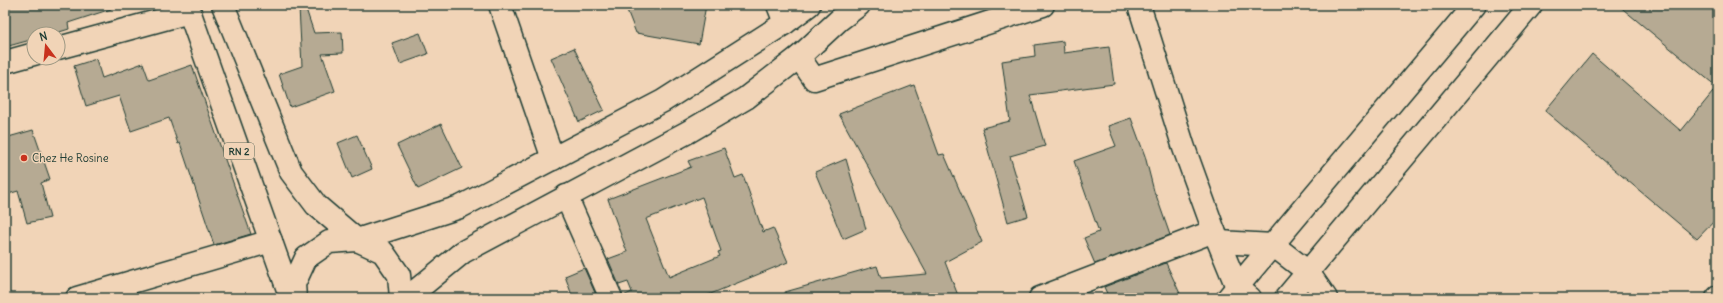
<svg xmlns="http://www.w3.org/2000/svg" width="1723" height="303" font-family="Delius,sans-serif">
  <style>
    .building { fill: #b6aa93; stroke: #1f3d34; fill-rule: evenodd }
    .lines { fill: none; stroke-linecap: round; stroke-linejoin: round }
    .minor-casing { stroke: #1f3d34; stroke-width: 25 }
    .major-casing { stroke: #1f3d34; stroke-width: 25 }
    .minor { stroke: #f1d4b7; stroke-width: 22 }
    .major { stroke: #f1d4b7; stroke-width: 22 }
    .poi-dot { fill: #c8321e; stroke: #f1d4b7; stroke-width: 1.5 }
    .labels { text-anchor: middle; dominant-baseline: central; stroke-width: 3; stroke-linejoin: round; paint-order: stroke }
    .shield { fill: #f1d4b7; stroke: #5e6a5b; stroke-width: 1 }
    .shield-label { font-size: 10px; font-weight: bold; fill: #1f3d34 }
    .poi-label { font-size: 11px; fill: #1f3d34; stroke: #f1d4b7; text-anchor: start }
  </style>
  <rect width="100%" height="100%" fill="#f1d4b7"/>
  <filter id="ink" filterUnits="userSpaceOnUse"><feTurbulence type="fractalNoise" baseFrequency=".025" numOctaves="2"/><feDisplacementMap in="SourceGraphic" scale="8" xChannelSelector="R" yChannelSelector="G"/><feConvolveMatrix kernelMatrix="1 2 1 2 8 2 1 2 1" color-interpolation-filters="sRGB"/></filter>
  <g filter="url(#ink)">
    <g class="building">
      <polygon points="5,5 111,5 111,9 68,23 69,29 53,34 34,34 34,39 5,47"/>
      <polygon points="625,5 706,5 699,44 636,33"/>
      <polygon points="1618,5 1718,5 1718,217 1697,239 1545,111 1592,54 1681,131 1717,87"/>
      <polygon points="305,6 314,33 342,32 343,53 322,54 335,91 290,107 279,74 302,66 299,7"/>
      <polygon points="420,33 428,54 400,64 392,43"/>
      <polygon points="1063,41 1064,53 1109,47 1114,84 1030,95 1045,146 1010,156 1028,216 1008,222 982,128 1010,121 1002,61 1035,56 1034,45"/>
      <polygon points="574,48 604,110 579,122 551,58"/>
      <polygon points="96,59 102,78 143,63 149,80 192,65 251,234 214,245 180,143 178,144 169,118 131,131 119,96 86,106 74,66"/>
      <polygon points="914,85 939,155 944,154 982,242 945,262 959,298 786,298 785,292 877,266 881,278 927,274 839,114"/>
      <polygon points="1131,118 1145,156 1155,195 1156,195 1170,235 1095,264 1084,238 1099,232 1074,161 1116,146 1108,126"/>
      <polygon points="441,124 462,168 418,189 397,145"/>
      <polygon points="33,130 50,179 41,183 50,218 27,223 18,191 5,195 5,138"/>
      <polygon points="357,135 372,169 352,178 338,143"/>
      <path d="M724 148 735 178 743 175 763 232 773 228 788 262 701 298H623V296L632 292 628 282 619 285 608 259 627 252 608 199 691 167 688 161ZM702 197 721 251 718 252 720 256 669 277 646 219Z"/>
      <polygon points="846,159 866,229 843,239 815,172"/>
      <polygon points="1166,263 1182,298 1109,298 1104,287"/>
      <polygon points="584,268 596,295 588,298 573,298 565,276"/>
    </g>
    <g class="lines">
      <defs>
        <g id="minor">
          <polyline points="500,5 553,159"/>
          <polyline points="778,5 785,23"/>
          <polyline points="1139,5 1184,148 1214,231 1237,287 1250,298"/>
          <polyline points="58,48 190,12"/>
          <polyline points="799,57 814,79 1043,5"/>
          <polyline points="5,62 34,54"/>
          <polyline points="566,196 611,298"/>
          <polyline points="1219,242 1273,245 1308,272 1326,298"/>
          <polyline points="1040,298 1214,231"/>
          <polyline points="1228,298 1474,5"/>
          <polyline points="1286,298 1531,5"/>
          <polyline points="1717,298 1718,297"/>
        </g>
        <g id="major">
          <polyline points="187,5 291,298"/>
          <polyline points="223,5 291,172 316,205 357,240 383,252 399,275 401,298"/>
          <polyline points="77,298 271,241"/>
          <polyline points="295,298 294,284 306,258 329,242 357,240 460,207 663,101 785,23 809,5"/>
          <polyline points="407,298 463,252 688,132 746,98 799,57 839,20 859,5"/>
        </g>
      </defs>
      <use href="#minor" class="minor-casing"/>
      <use href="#major" class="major-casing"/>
      <use href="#minor" class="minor"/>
      <use href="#major" class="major"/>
    </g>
  </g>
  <circle class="poi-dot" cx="24" cy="158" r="4"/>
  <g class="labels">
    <rect class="shield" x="224" y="143" width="30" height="16" rx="3"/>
    <g class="shield-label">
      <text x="239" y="151">RN 2</text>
    </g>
    <g class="poi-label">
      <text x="32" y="158">Chez He Rosine</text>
    </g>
  </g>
  <rect width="1723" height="303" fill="none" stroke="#f1d4b7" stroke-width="20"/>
  <rect x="10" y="10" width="1703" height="283" fill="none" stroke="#1f3d34" stroke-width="1.5" filter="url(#ink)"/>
  <g transform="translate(46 46) rotate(344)"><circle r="19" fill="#f1d4b7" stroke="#9d9883"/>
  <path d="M0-3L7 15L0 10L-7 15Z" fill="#c8321e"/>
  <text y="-6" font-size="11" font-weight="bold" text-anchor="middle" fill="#1f3d34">N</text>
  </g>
</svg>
